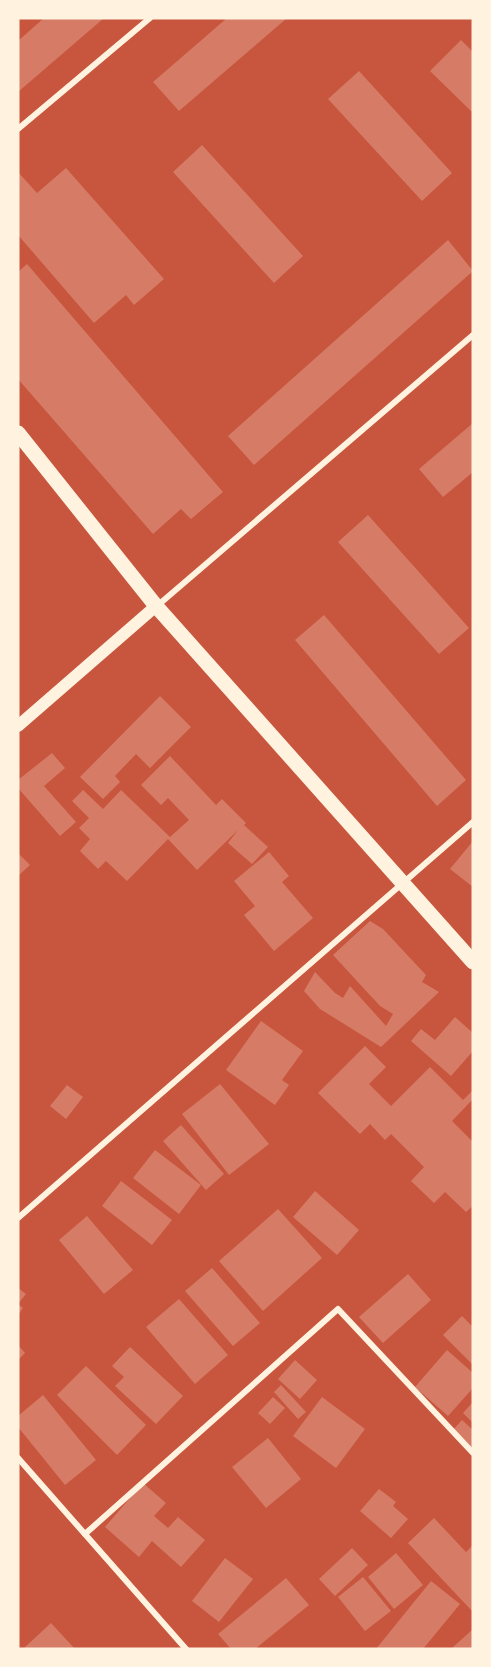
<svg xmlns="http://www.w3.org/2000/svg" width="491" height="1667" font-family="'IBM Plex Sans',sans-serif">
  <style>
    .building { fill: #d67c66 }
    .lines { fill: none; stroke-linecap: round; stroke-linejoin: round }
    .minor { stroke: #fff3e0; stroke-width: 6 }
    .secondary { stroke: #fff3e0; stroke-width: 12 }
    .primary { stroke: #fff3e0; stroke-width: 15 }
  </style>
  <rect width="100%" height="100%" fill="#c8553d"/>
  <g class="building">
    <polygon points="44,18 104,18 18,92 18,41"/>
    <polygon points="227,18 287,18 179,111 153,82"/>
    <polygon points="461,40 473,52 473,113 430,71"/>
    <polygon points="359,71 452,173 422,201 328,99"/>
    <polygon points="202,145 303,256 274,283 173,172"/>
    <polygon points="66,168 164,279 134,305 126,295 94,323 18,235 18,172 37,193"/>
    <polygon points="448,240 473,271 254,465 228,436"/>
    <polygon points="27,264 223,492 191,519 181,509 153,534 18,379 18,272"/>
    <polygon points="473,423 473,472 443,497 419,469"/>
    <polygon points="368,515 469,628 439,654 338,542"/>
    <polygon points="324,615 466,780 437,806 295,640"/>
    <polygon points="160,696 191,727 150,768 136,754 115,776 120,782 103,799 80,777"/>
    <polygon points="52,753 65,768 44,786 76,822 60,836 18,788 18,780"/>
    <polygon points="170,756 216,805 222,799 246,823 244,825 268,847 252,864 228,843 238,830 197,870 168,839 127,881 106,861 98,869 80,851 90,839 79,828 89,818 72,801 83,790 103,809 121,790 170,837 189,820 168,798 161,805 141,785"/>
    <polygon points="473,841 473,887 450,869"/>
    <polygon points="269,852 289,876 282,882 313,918 274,951 244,915 255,906 234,881"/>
    <polygon points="18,853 30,865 18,876"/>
    <polygon points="370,921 383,929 426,975 422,982 439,992 381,1047 320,1009 304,991 315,972 335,993 343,998 350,986 386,1026 393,1014 380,1006 333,955"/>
    <polygon points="455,1017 473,1033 473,1051 451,1076 411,1041 421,1029 435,1040"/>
    <polygon points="261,1021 303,1051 282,1080 289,1085 275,1105 226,1070"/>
    <polygon points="365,1046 386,1067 369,1084 391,1106 430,1067 463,1100 473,1090 473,1099 452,1121 473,1142 473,1206 466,1212 445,1192 434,1203 411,1181 424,1167 391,1134 385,1140 370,1124 360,1134 318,1093"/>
    <polygon points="220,1084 269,1144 229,1175 182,1114"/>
    <polygon points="67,1085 83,1097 66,1119 50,1106"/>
    <polygon points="181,1125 224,1174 206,1190 163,1141"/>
    <polygon points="155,1150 201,1185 179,1214 133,1178"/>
    <polygon points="121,1181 172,1220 152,1245 102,1206"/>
    <polygon points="315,1191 359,1230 337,1255 293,1217"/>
    <polygon points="278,1209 322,1258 263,1311 219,1261"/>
    <polygon points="87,1216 133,1270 104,1294 59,1240"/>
    <polygon points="212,1268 260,1323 233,1346 185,1291"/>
    <polygon points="408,1274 431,1300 383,1343 359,1317"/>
    <polygon points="18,1288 26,1294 18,1304 23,1308 18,1315"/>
    <polygon points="179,1299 228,1355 195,1384 146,1327"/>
    <polygon points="462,1316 473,1327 473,1365 443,1335"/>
    <polygon points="18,1345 25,1353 18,1360"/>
    <polygon points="130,1347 183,1396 156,1424 115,1386 124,1377 112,1366"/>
    <polygon points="447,1350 473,1373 473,1388 448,1416 415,1387"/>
    <polygon points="295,1360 317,1380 300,1399 278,1379"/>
    <polygon points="86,1366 146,1425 117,1455 57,1395"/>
    <polygon points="281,1385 306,1412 298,1419 274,1392"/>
    <polygon points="43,1395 96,1460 65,1485 18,1427 18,1416"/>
    <polygon points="273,1397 285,1408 270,1424 258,1413"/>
    <polygon points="322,1397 365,1429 336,1468 293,1436"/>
    <polygon points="473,1402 473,1423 463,1413"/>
    <polygon points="462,1420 473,1430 473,1450 452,1431"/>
    <polygon points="268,1438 301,1479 266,1508 232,1467"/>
    <polygon points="143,1483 166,1503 154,1516 168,1528 178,1517 205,1540 181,1567 152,1541 139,1557 105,1527"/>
    <polygon points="379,1489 396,1502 393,1506 408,1519 391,1538 360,1511"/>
    <polygon points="434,1518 466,1552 473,1545 473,1612 408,1543"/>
    <polygon points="352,1548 368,1565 335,1596 319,1579"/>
    <polygon points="396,1553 423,1585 394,1609 368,1577"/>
    <polygon points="225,1558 253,1579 219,1622 192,1601"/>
    <polygon points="363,1577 391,1611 365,1631 338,1597"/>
    <polygon points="286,1578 309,1605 255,1649 231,1649 218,1634"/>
    <polygon points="431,1581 460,1604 423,1649 376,1649"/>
    <polygon points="51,1623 75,1649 23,1649"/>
    <polygon points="473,1629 473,1649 451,1649"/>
  </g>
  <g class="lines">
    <g class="minor">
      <polyline points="18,129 150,18"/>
      <polyline points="157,606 473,335"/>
      <polyline points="18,1218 473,822"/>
      <polyline points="18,1458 186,1649"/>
      <polyline points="85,1534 338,1309 473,1453"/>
    </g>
    <polyline class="secondary" points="18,726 156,606"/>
    <polyline class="primary" points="18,433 156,606 473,962"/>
  </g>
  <rect width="491" height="1667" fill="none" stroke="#fff3e0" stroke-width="39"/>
</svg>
